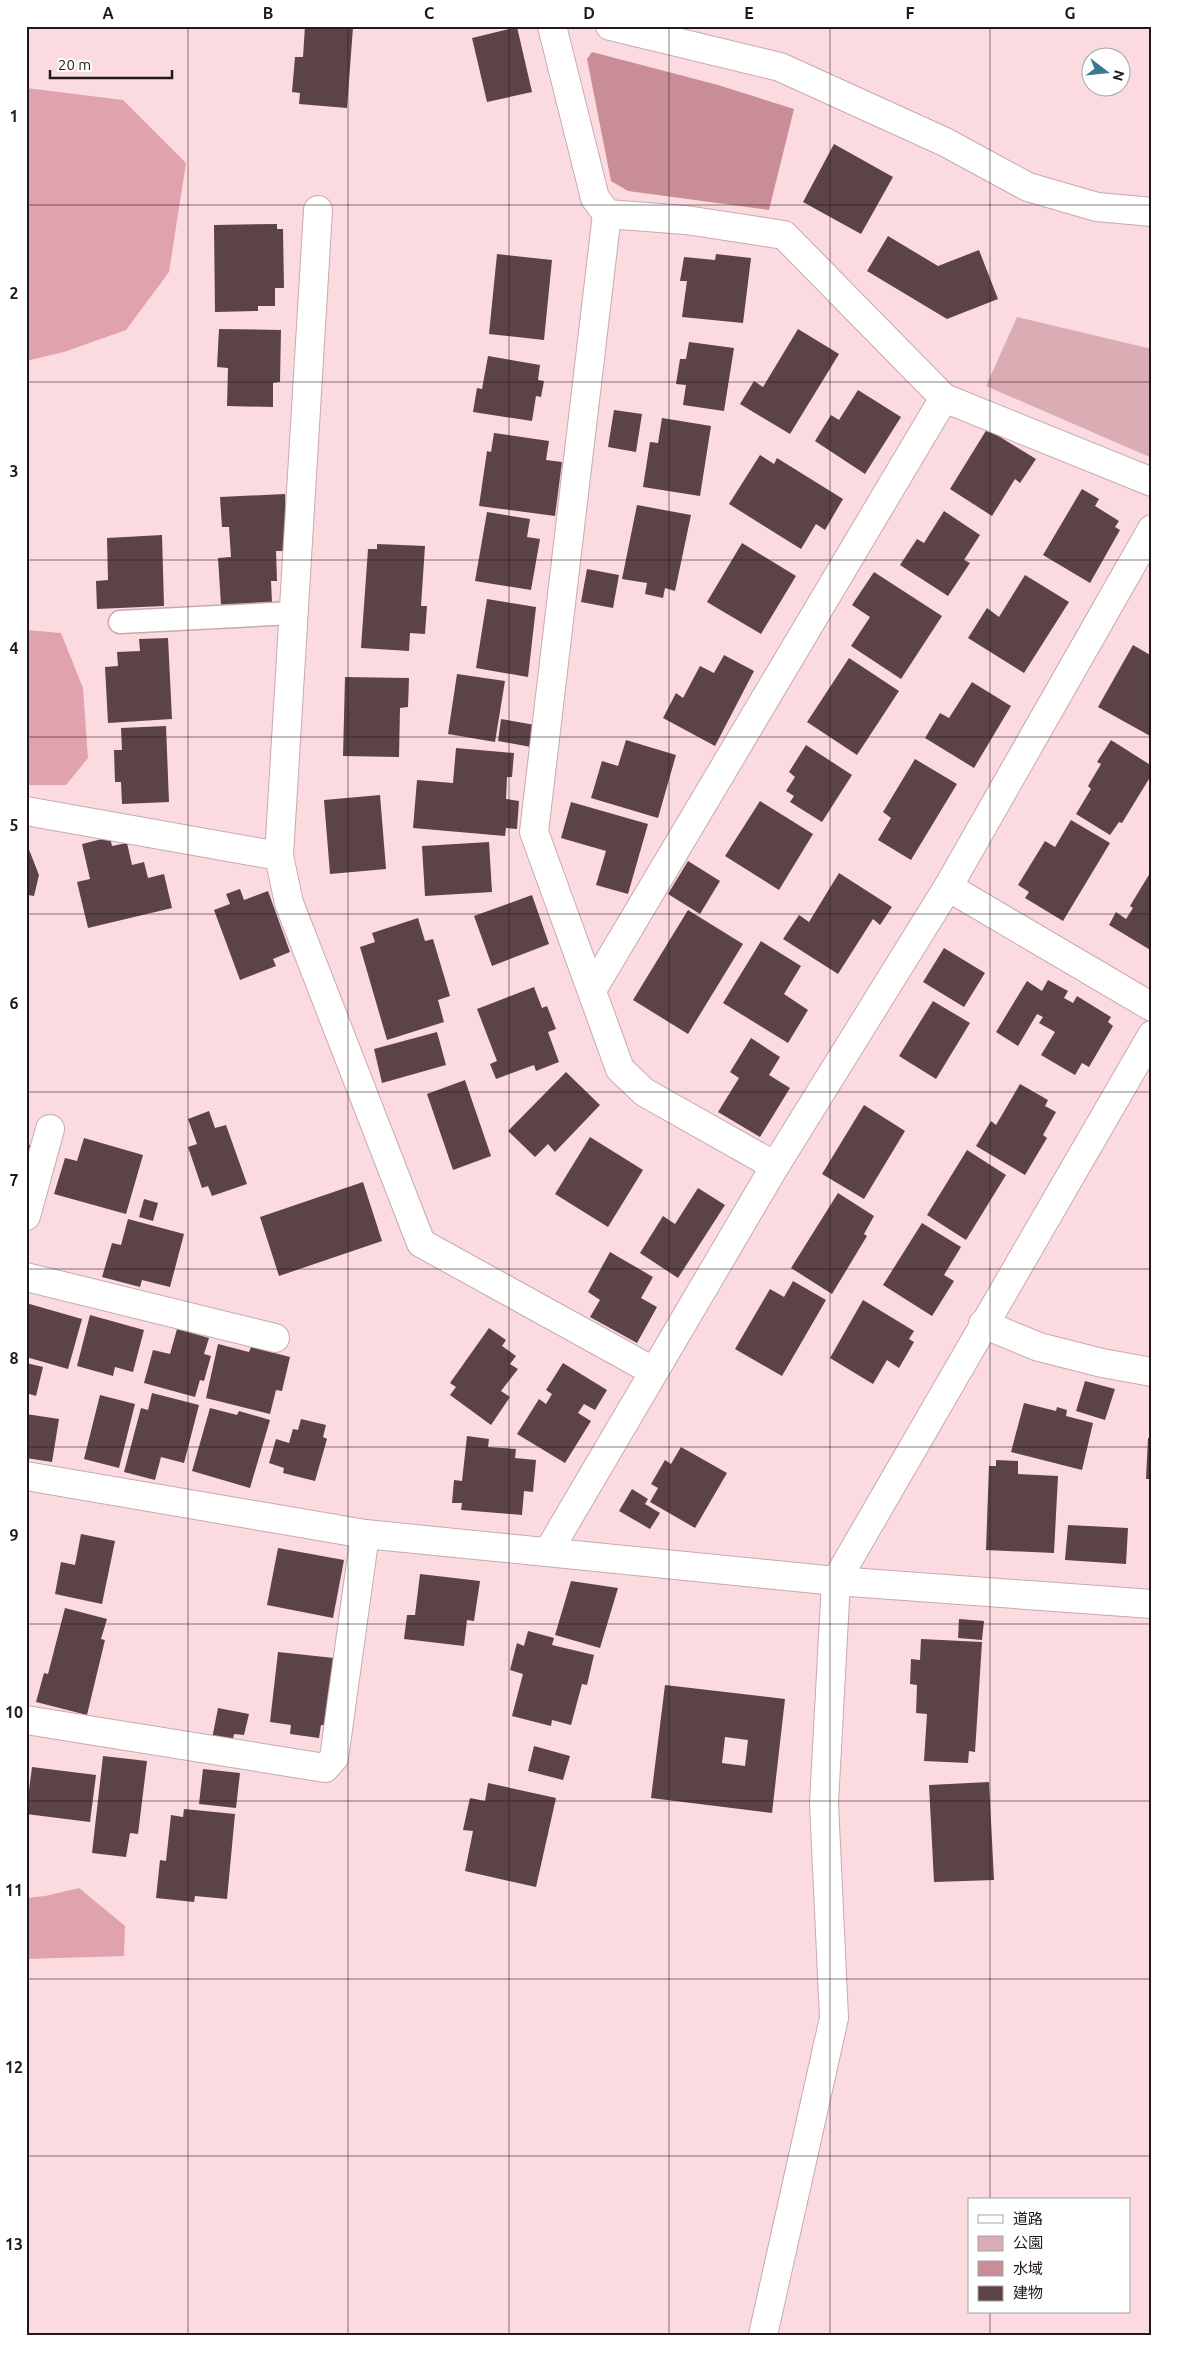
<svg xmlns="http://www.w3.org/2000/svg" width="1178" height="2361" font-family="Ubuntu,'Noto Sans JP',sans-serif">
  <style>
    .green { fill: #daadb4 }
    .forest { fill: #e0a2ad }
    .water { fill: #c98d97 }
    .building { fill: #5c4347; fill-rule: evenodd }
    .lines { fill: none; stroke-linecap: round; stroke-linejoin: round }
    .lane-casing { stroke: #c8aaae; stroke-width: 25 }
    .street-casing { stroke: #c8aaae; stroke-width: 30 }
    .secondary-casing { stroke: #c8aaae; stroke-width: 30 }
    .lane { stroke: #fff; stroke-width: 22 }
    .street { stroke: #fff; stroke-width: 28 }
    .secondary { stroke: #fff; stroke-width: 28 }
    .grid { fill: none; stroke: #221719; stroke-width: 1; stroke-opacity: 0.55 }
    .neatline { fill: none; stroke: #221719; stroke-width: 2 }
    .grid-label { font-size: 16px; text-anchor: middle; font-weight: bold; fill: #221719 }
  </style>
  <rect width="100%" height="100%" fill="#fbdbe0"/>
  <polygon class="green" points="1017,317 1152,349 1152,458 986,386"/>
  <g class="forest">
    <polygon points="26,88 123,100 186,163 169,272 126,330 64,352 26,361"/>
    <polygon points="26,630 61,633 83,688 88,758 66,785 26,785"/>
    <polygon points="79,1888 125,1926 124,1956 26,1959 26,1898 45,1896"/>
  </g>
  <polygon class="water" points="592,52 718,85 794,109 769,210 628,191 611,181 587,59"/>
  <g class="building">
    <polygon points="305,26 353,27 347,108 299,104 300,93 292,92 295,57 303,57"/>
    <polygon points="517,27 532,92 487,102 472,38"/>
    <polygon points="834,144 893,177 861,234 803,202"/>
    <polygon points="277,224 277,229 283,229 284,288 275,288 275,306 258,306 258,311 215,312 214,225"/>
    <polygon points="888,236 938,266 979,250 998,299 947,319 867,271"/>
    <polygon points="497,254 552,260 544,340 489,334"/>
    <polygon points="716,254 751,258 743,323 682,317 687,281 680,281 684,257 715,260"/>
    <polygon points="219,329 281,330 280,382 273,383 273,407 227,406 228,368 217,367"/>
    <polygon points="798,329 839,354 790,434 740,404 754,381 763,387"/>
    <polygon points="689,342 734,348 724,411 683,405 686,385 676,384 680,359 686,359"/>
    <polygon points="488,356 540,365 538,380 544,381 541,397 536,396 532,421 473,412 477,388 482,389"/>
    <polygon points="858,390 901,417 865,474 815,441 831,415 839,420"/>
    <polygon points="614,410 642,414 636,452 608,447"/>
    <polygon points="662,418 711,426 700,496 643,487 650,442 658,443"/>
    <polygon points="987,429 1036,459 1020,483 1015,479 992,516 950,489"/>
    <polygon points="494,433 549,441 546,460 562,462 555,516 479,506 487,451 491,452"/>
    <polygon points="760,455 774,464 777,458 843,499 825,530 816,524 801,549 729,504"/>
    <polygon points="1082,489 1099,499 1095,506 1119,521 1115,527 1120,530 1090,583 1043,555"/>
    <polygon points="285,494 288,551 276,551 277,581 271,581 272,602 221,605 218,558 231,557 229,527 222,527 220,497"/>
    <polygon points="637,505 691,515 675,591 665,588 663,598 645,594 647,583 622,579"/>
    <polygon points="944,511 980,535 964,560 970,563 948,596 900,565 917,539 924,543"/>
    <polygon points="487,512 530,519 527,537 540,539 531,590 475,581"/>
    <polygon points="162,535 164,606 97,609 96,581 108,580 107,538"/>
    <polygon points="742,543 796,576 761,634 707,602"/>
    <polygon points="377,544 425,546 421,606 427,606 425,634 410,633 409,651 361,648 368,549 377,549"/>
    <polygon points="587,569 619,575 613,608 581,602"/>
    <polygon points="874,572 942,616 901,679 851,646 870,617 852,605"/>
    <polygon points="1025,575 1069,602 1024,673 968,638 987,608 999,617"/>
    <polygon points="487,599 536,607 528,677 476,668"/>
    <polygon points="168,638 172,719 108,723 105,667 118,666 117,652 140,651 139,639"/>
    <polygon points="1133,645 1152,656 1152,737 1098,707"/>
    <polygon points="724,655 754,671 715,746 663,718 676,693 683,698 700,666 714,673"/>
    <polygon points="849,658 899,691 857,755 807,722"/>
    <polygon points="457,674 505,681 495,742 448,734"/>
    <polygon points="345,677 409,678 408,707 400,708 399,757 343,756"/>
    <polygon points="972,682 1011,706 974,768 925,738 940,713 949,718"/>
    <polygon points="501,719 535,725 531,747 498,741"/>
    <polygon points="166,726 169,802 122,804 121,782 115,782 114,750 122,750 121,728"/>
    <polygon points="626,740 676,755 658,818 591,798 602,761 618,766"/>
    <polygon points="1111,740 1152,766 1152,774 1122,823 1119,822 1110,835 1076,814 1091,789 1088,786 1101,764 1097,762"/>
    <polygon points="806,745 852,775 822,822 790,802 794,796 786,791 795,777 789,772"/>
    <polygon points="456,748 514,753 512,777 507,777 506,799 519,801 517,829 506,828 505,836 413,828 417,780 453,783"/>
    <polygon points="915,759 957,784 911,860 878,840 891,818 883,812"/>
    <polygon points="380,795 386,869 330,874 324,800"/>
    <polygon points="760,801 813,834 779,890 725,856"/>
    <polygon points="571,802 648,824 628,894 596,885 606,851 561,838"/>
    <polygon points="1071,820 1110,843 1063,921 1025,898 1029,892 1018,885 1045,841 1055,847"/>
    <polygon points="110,837 112,846 127,843 132,865 144,862 148,878 164,874 172,908 88,928 77,882 90,879 82,844"/>
    <polygon points="26,842 39,875 34,896 28,895 27,900"/>
    <polygon points="489,842 492,892 425,896 422,846"/>
    <polygon points="688,861 720,881 700,914 668,894"/>
    <polygon points="839,873 892,907 880,925 873,919 838,974 783,939 799,915 809,922"/>
    <polygon points="1150,873 1152,874 1152,951 1109,925 1116,912 1126,919 1133,908 1130,906"/>
    <polygon points="240,889 244,900 268,891 290,952 273,959 276,966 240,980 214,910 230,904 226,894"/>
    <polygon points="532,895 549,944 492,966 474,916"/>
    <polygon points="688,910 743,944 688,1034 633,1000"/>
    <polygon points="418,918 425,941 433,939 450,996 438,1000 444,1022 387,1040 360,947 375,942 372,933"/>
    <polygon points="761,941 801,966 784,994 808,1010 788,1043 723,1003"/>
    <polygon points="944,948 985,973 964,1007 923,982"/>
    <polygon points="1048,980 1068,991 1064,998 1073,1003 1077,996 1111,1017 1108,1022 1113,1026 1089,1067 1082,1063 1075,1075 1041,1055 1055,1032 1039,1023 1043,1017 1037,1014 1018,1046 996,1032 1027,981 1042,991"/>
    <polygon points="534,987 542,1008 547,1006 556,1029 548,1032 559,1062 536,1071 534,1065 496,1079 490,1064 497,1061 477,1009"/>
    <polygon points="933,1001 970,1023 936,1079 899,1056"/>
    <polygon points="437,1032 446,1065 382,1083 374,1049"/>
    <polygon points="751,1038 780,1057 769,1075 790,1088 760,1137 718,1112 739,1078 730,1072"/>
    <polygon points="566,1072 600,1105 555,1152 548,1144 535,1157 508,1131"/>
    <polygon points="465,1080 491,1156 453,1170 427,1094"/>
    <polygon points="1020,1084 1048,1100 1045,1106 1056,1112 1043,1135 1047,1138 1025,1175 976,1146 991,1121 996,1125"/>
    <polygon points="864,1105 905,1131 864,1199 822,1174"/>
    <polygon points="209,1111 215,1128 226,1125 247,1184 212,1196 208,1186 202,1188 188,1147 197,1144 188,1119"/>
    <polygon points="590,1137 643,1170 608,1227 555,1194"/>
    <polygon points="84,1138 143,1155 126,1214 54,1194 65,1158 77,1161"/>
    <polygon points="26,1144 33,1146 26,1169"/>
    <polygon points="967,1150 1006,1175 966,1240 927,1215"/>
    <polygon points="363,1182 382,1241 279,1276 260,1217"/>
    <polygon points="698,1188 725,1205 678,1278 640,1253 663,1216 675,1224"/>
    <polygon points="838,1193 874,1216 864,1234 867,1236 832,1294 791,1268"/>
    <polygon points="144,1199 158,1203 153,1221 139,1217"/>
    <polygon points="128,1219 184,1234 170,1287 142,1280 140,1287 102,1277 112,1243 121,1245"/>
    <polygon points="922,1223 961,1247 944,1275 954,1281 932,1316 883,1285"/>
    <polygon points="610,1252 653,1277 641,1298 657,1307 637,1343 590,1317 600,1300 588,1292"/>
    <polygon points="793,1281 826,1300 782,1376 735,1349 770,1289 784,1297"/>
    <polygon points="863,1300 914,1331 909,1339 914,1342 899,1368 887,1360 873,1384 830,1358"/>
    <polygon points="26,1303 82,1319 68,1369 26,1357"/>
    <polygon points="90,1315 144,1330 133,1372 115,1367 113,1376 77,1366"/>
    <polygon points="489,1328 506,1340 502,1346 516,1356 510,1364 518,1369 501,1391 510,1397 491,1425 450,1395 456,1387 450,1383"/>
    <polygon points="177,1329 209,1338 204,1354 211,1356 204,1381 200,1380 195,1397 144,1383 153,1350 170,1354"/>
    <polygon points="218,1344 249,1352 251,1347 290,1357 282,1391 276,1390 270,1414 206,1398"/>
    <polygon points="26,1363 43,1367 36,1396 26,1393"/>
    <polygon points="563,1363 607,1390 595,1410 584,1404 578,1413 591,1421 565,1463 517,1434 539,1399 546,1404 552,1394 546,1390"/>
    <polygon points="1085,1381 1115,1389 1105,1420 1076,1411"/>
    <polygon points="152,1393 199,1405 184,1463 161,1457 155,1480 124,1472 141,1408 148,1410"/>
    <polygon points="100,1395 135,1404 119,1468 84,1459"/>
    <polygon points="1024,1403 1056,1411 1057,1407 1067,1410 1066,1416 1093,1423 1082,1470 1011,1452"/>
    <polygon points="210,1408 237,1415 239,1411 270,1420 250,1488 192,1471"/>
    <polygon points="26,1414 59,1419 52,1462 26,1458"/>
    <polygon points="301,1419 326,1425 323,1437 327,1439 315,1481 283,1473 284,1468 269,1463 276,1439 289,1443 293,1429 298,1430"/>
    <polygon points="467,1436 489,1439 488,1447 516,1449 515,1458 536,1460 533,1492 524,1491 522,1515 461,1510 462,1503 452,1503 454,1480 462,1481"/>
    <polygon points="1148,1438 1152,1438 1152,1479 1146,1479"/>
    <polygon points="681,1447 727,1473 695,1528 650,1502 658,1488 651,1484 665,1460 671,1464"/>
    <polygon points="996,1460 1018,1461 1018,1474 1058,1476 1054,1553 986,1550 989,1466 996,1466"/>
    <polygon points="632,1489 648,1499 645,1504 660,1513 650,1529 619,1511"/>
    <polygon points="1068,1525 1128,1528 1126,1564 1065,1560"/>
    <polygon points="81,1534 115,1541 102,1604 55,1594 61,1562 75,1565"/>
    <polygon points="278,1548 344,1560 333,1618 267,1605"/>
    <polygon points="420,1574 480,1581 474,1621 467,1620 464,1646 404,1639 407,1615 415,1615"/>
    <polygon points="571,1581 618,1588 600,1648 555,1635"/>
    <polygon points="65,1608 107,1619 101,1639 105,1640 87,1715 36,1702 44,1673 48,1674"/>
    <polygon points="959,1619 984,1621 982,1640 958,1638"/>
    <polygon points="528,1631 554,1638 552,1645 594,1655 587,1685 582,1684 571,1725 552,1720 551,1726 512,1716 523,1674 510,1670 517,1643 524,1646"/>
    <polygon points="921,1639 982,1642 975,1752 969,1751 968,1763 924,1761 927,1714 916,1713 917,1685 910,1684 911,1659 920,1660"/>
    <polygon points="278,1652 334,1658 332,1726 321,1725 319,1738 290,1734 291,1725 270,1722"/>
    <path d="M665 1685 785 1699 772 1813 651 1798ZM725 1737 748 1740 745 1766 722 1763Z"/>
    <polygon points="218,1708 249,1714 244,1735 234,1734 232,1743 212,1739"/>
    <polygon points="534,1746 570,1756 563,1780 528,1771"/>
    <polygon points="103,1756 147,1761 138,1834 130,1833 126,1857 92,1853"/>
    <polygon points="32,1767 96,1775 90,1822 26,1814"/>
    <polygon points="203,1769 240,1773 236,1808 199,1804"/>
    <polygon points="989,1782 994,1880 934,1882 929,1785"/>
    <polygon points="488,1783 556,1798 536,1887 465,1871 473,1831 463,1830 470,1798 485,1801"/>
    <polygon points="184,1809 235,1814 227,1899 195,1896 194,1902 156,1898 160,1860 166,1861 171,1815 183,1817"/>
  </g>
  <g class="lines">
    <defs>
      <polyline id="lane" points="120,622 293,613"/>
      <g id="street">
        <polyline points="552,26 595,198 607,214"/>
        <polyline points="610,26 780,67 945,142 1028,187 1097,207 1152,212"/>
        <polyline points="318,210 279,856 289,903 421,1243 653,1371"/>
        <polyline points="26,811 279,856"/>
        <polyline points="948,887 1152,1007"/>
        <polyline points="592,990 944,398"/>
        <polyline points="775,1166 644,1092 620,1069 534,832 607,214 686,220 784,235 944,398 1152,482"/>
        <polyline points="26,1216 50,1129"/>
        <polyline points="26,1277 275,1338"/>
        <polyline points="983,1324 1039,1347 1102,1363 1152,1372"/>
        <polyline points="548,1552 775,1166 948,887 1152,529"/>
        <polyline points="26,1720 325,1768 334,1758 365,1534"/>
        <polyline points="763,2335 834,2018 824,1803 836,1581"/>
      </g>
      <g id="secondary">
        <polyline points="26,1476 365,1534 836,1581 1152,1604"/>
        <polyline points="836,1581 1152,1035"/>
      </g>
    </defs>
    <use href="#lane" class="lane-casing"/>
    <use href="#street" class="street-casing"/>
    <use href="#secondary" class="secondary-casing"/>
    <use href="#lane" class="lane"/>
    <use href="#street" class="street"/>
    <use href="#secondary" class="secondary"/>
  </g>
  <path class="grid" d="M188 26V2335M348 26V2335M509 26V2335M669 26V2335M830 26V2335M990 26V2200M26 205H1152M26 382H1152M26 560H1152M26 737H1152M26 914H1152M26 1092H1152M26 1269H1152M26 1447H1152M26 1624H1152M26 1801H1152M26 1979H1152M26 2156H1152M990 2312V2335"/>
  <rect width="1178" height="2361" fill="none" stroke="#ffffff" stroke-width="55"/>
  <rect x="968" y="2198" width="162" height="115" fill="#ffffff" stroke="#a7a2a3"/>
  <rect x="978" y="2215" width="25" height="8" fill="#ffffff" stroke="#a7a2a3"/>
  <text x="1013" y="2224" font-size="15" fill="#221719">道路</text>
  <rect x="978" y="2236" width="25" height="15" fill="#daadb4" stroke="#a7a2a3"/>
  <text x="1013" y="2248" font-size="15" fill="#221719">公園</text>
  <rect x="978" y="2261" width="25" height="15" fill="#c98d97" stroke="#a7a2a3"/>
  <text x="1013" y="2274" font-size="15" fill="#221719">水域</text>
  <rect x="978" y="2286" width="25" height="15" fill="#5c4347" stroke="#a7a2a3"/>
  <text x="1013" y="2298" font-size="15" fill="#221719">建物</text>
  <g transform="translate(1106 72) rotate(106)"><circle r="24" fill="#ffffff" stroke="#a7a2a3"/>
  <path d="M0-4L9 19L0 12L-9 19Z" fill="#377a8b"/>
  <text y="-8" font-size="14" font-weight="bold" text-anchor="middle" fill="#221719">N</text>
  </g>
  <path d="M50 70v8h122v-8" fill="none" stroke="#221719" stroke-width="2.5"/>
  <text x="58" y="70" font-size="15" fill="#221719" stroke="#ffffff" stroke-width="4" paint-order="stroke">20 m</text>
  <rect x="28" y="28" width="1122" height="2306" class="neatline"/>
  <g class="grid-label">
    <text x="108" y="19">A</text>
    <text x="268" y="19">B</text>
    <text x="429" y="19">C</text>
    <text x="589" y="19">D</text>
    <text x="749" y="19">E</text>
    <text x="910" y="19">F</text>
    <text x="1070" y="19">G</text>
    <text x="14" y="122">1</text>
    <text x="14" y="299">2</text>
    <text x="14" y="477">3</text>
    <text x="14" y="654">4</text>
    <text x="14" y="831">5</text>
    <text x="14" y="1009">6</text>
    <text x="14" y="1186">7</text>
    <text x="14" y="1364">8</text>
    <text x="14" y="1541">9</text>
    <text x="14" y="1718">10</text>
    <text x="14" y="1896">11</text>
    <text x="14" y="2073">12</text>
    <text x="14" y="2250">13</text>
  </g>
</svg>
